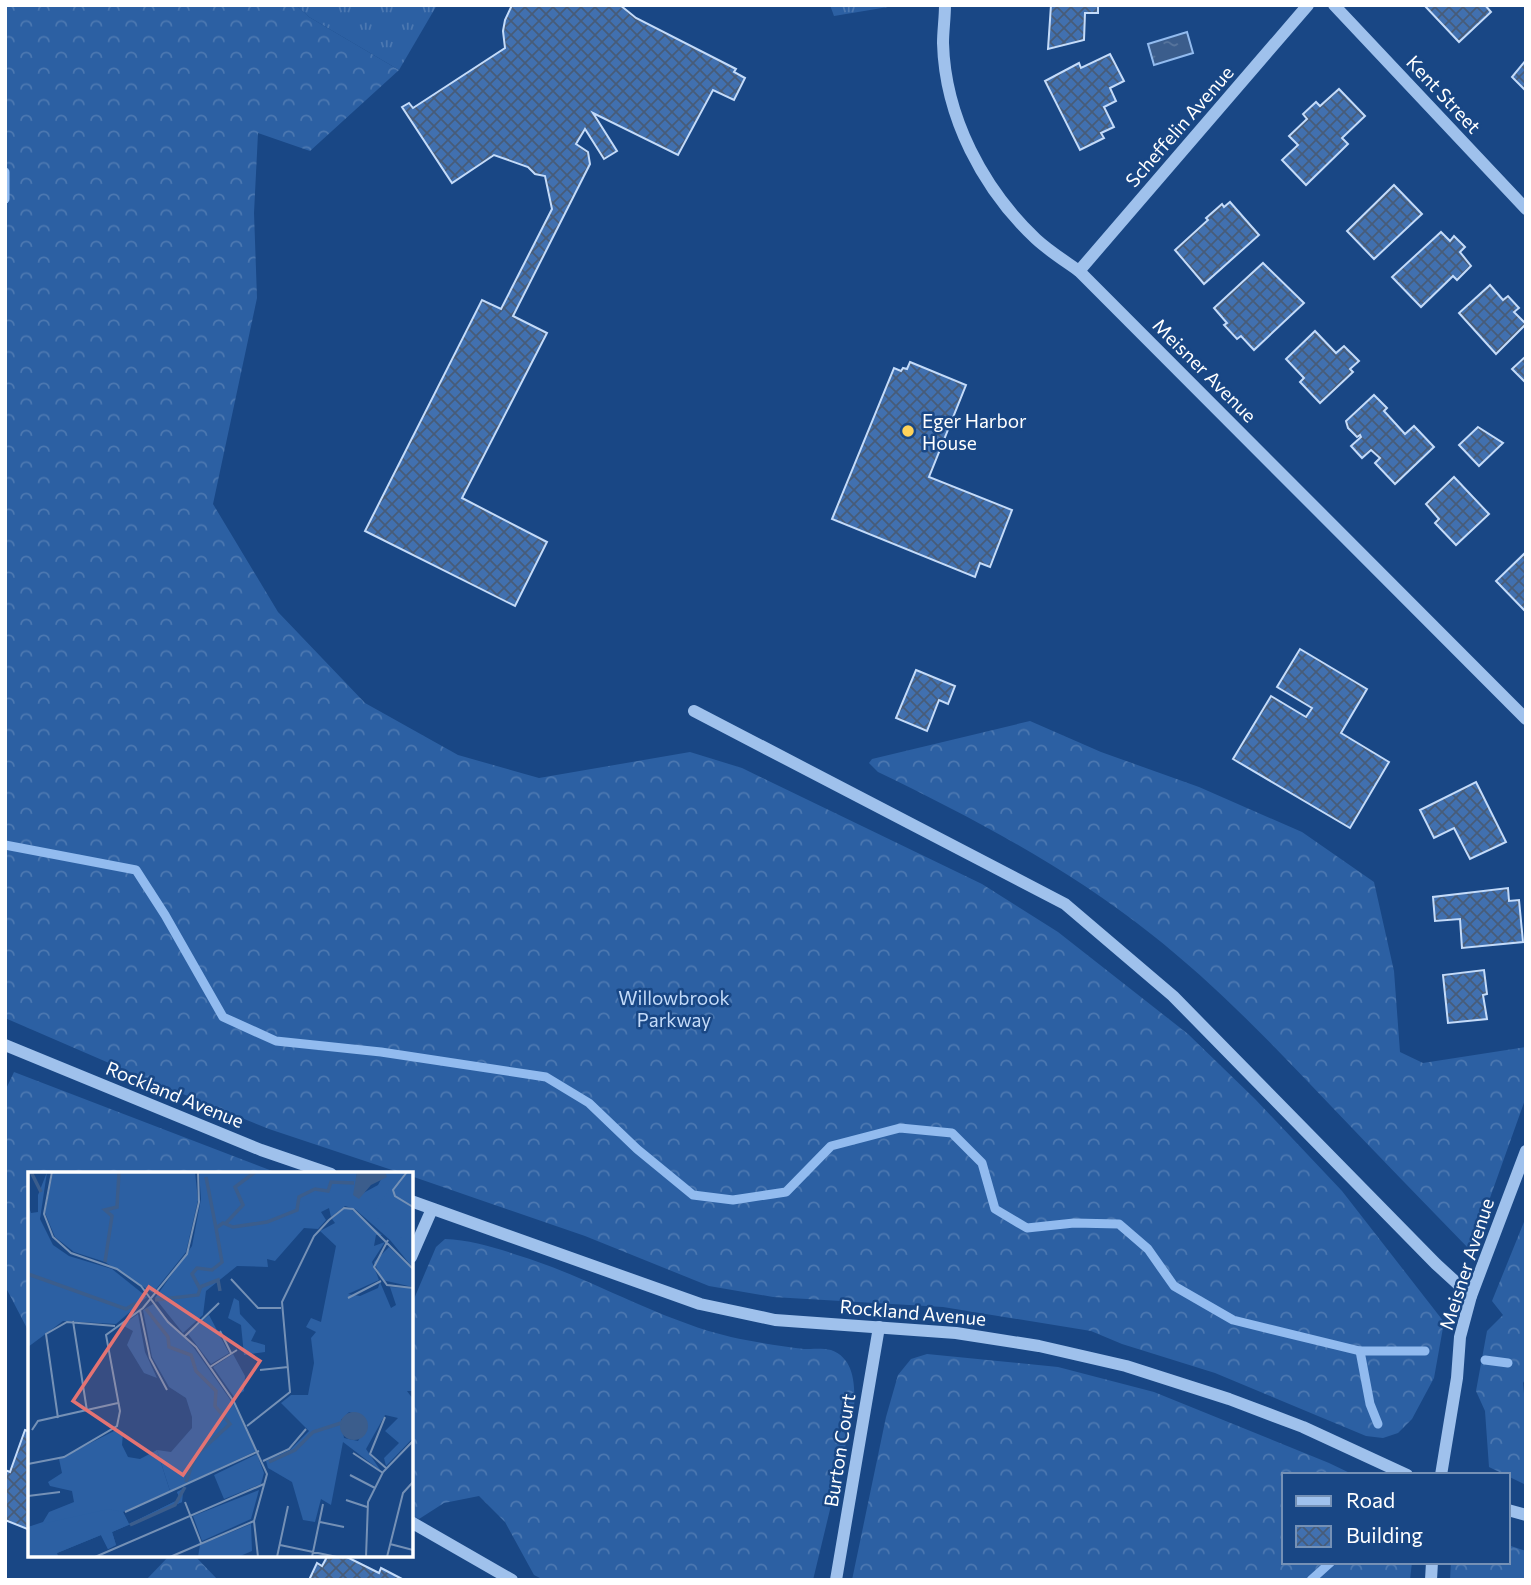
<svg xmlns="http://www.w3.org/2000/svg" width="1531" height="1585" font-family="Commissioner,sans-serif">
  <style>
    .grass { fill: url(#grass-tufts) }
    .forest { fill: url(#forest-crowns) }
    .water { fill: url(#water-ripples); stroke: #92bbef; stroke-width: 2 }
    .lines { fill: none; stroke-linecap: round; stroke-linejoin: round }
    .stream { stroke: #92bbef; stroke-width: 9 }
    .building { fill: url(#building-cross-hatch); stroke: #c4dbf9; stroke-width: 2 }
    .minor { stroke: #9fc1ec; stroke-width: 12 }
    .poi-dot { fill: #ffd25a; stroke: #194785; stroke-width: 2.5 }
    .labels { text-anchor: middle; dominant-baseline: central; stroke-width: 5; stroke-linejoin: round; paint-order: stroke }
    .street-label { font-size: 19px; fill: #fff; stroke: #194785 }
    .poi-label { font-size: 19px; fill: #fff; stroke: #194785; text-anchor: start }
    .park-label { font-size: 19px; fill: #c4dbf9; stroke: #194785 }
    .inset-river { fill: none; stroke: #3b5d8c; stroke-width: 3.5 }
    .inset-road { fill: none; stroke: #7591b6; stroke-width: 2 }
    .view { fill: #e47373; fill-opacity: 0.15; stroke: #e47373; stroke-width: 3.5 }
    .inset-edge { fill: none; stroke: #fff; stroke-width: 3.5 }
  </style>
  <defs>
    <pattern id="grass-tufts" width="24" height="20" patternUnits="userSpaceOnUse" patternTransform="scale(1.75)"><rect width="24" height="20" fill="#2c60a3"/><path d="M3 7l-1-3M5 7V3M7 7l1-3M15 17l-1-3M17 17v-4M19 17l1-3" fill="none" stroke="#4c78b1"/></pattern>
    <pattern id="forest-crowns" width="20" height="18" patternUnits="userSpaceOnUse" patternTransform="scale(1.75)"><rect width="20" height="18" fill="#2c60a3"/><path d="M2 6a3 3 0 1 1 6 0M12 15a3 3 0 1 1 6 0" fill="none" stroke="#4c78b1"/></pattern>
    <pattern id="water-ripples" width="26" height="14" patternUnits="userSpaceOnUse" patternTransform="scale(1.75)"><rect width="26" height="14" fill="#3b5d8c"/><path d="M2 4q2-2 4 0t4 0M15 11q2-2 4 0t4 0" fill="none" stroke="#58759d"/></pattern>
    <pattern id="building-cross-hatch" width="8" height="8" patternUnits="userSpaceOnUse" patternTransform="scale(1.75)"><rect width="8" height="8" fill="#4170af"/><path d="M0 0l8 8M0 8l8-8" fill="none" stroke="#475c79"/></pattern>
  </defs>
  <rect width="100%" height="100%" fill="#194785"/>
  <g class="grass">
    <polygon points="296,5 437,5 399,70 309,17"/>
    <polygon points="830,5 900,5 834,16"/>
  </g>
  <g class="forest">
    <polygon points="5,5 296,5 309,17 399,70 310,151 258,133 254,213 257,298 213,504 278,612 365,703 458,755 539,778 690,752 742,768 982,884 1058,932 1188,1034 1255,1099 1342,1191 1444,1322 1434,1378 1412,1419 1398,1433 1383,1438 1366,1436 1215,1373 1122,1344 1091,1331 943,1307 773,1297 709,1286 585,1236 411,1176 411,1174 404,1174 269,1129 146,1079 5,1018"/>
    <path d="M1030 721 1101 752 1199 787 1302 832 1374 882 1394 971 1400 1052 1423 1063 1526 1047V1097L1471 1251C1424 1203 1377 1154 1331 1106 1274 1046 1216 985 1151 934 1068 868 973 818 878 772L869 763 872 759Z"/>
    <polygon points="14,1072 280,1174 30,1174 30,1334 5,1286 5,1091"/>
    <polygon points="1526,1217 1526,1377 1523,1383 1526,1415 1526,1485 1489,1467 1485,1411 1476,1391 1487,1331 1503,1315 1492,1301"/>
    <path d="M445 1239C469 1240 494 1247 517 1255 590 1277 656 1319 731 1337 754 1342 780 1346 804 1349 812 1349 823 1348 831 1350 856 1359 855 1388 854 1410L813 1580H544L534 1575 505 1522 479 1496 444 1503 419 1519 411 1515V1306L436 1247Z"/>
    <polygon points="927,1354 1058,1367 1154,1392 1329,1463 1354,1475 1284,1475 1284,1562 1412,1562 1410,1580 852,1580 886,1417 898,1375 911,1359"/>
    <polygon points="1508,1545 1526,1551 1526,1580 1450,1580 1451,1562 1508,1562"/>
    <polygon points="170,1555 194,1555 218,1580 146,1580"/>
  </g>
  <polygon class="water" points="1187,32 1193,53 1154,65 1148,44"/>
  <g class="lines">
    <g class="stream">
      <polyline points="5,172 5,199"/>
      <polyline points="5,845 136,870 165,915 223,1017 276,1041 381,1052 546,1077 589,1103 637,1149 693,1195 733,1200 786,1192 831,1146 900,1128 952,1133 982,1163 995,1209 1027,1228 1074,1223 1119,1224 1148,1249 1174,1286 1233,1320 1360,1351 1425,1351"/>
      <polyline points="1360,1351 1370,1404 1378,1424"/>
      <polyline points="1485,1360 1508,1363"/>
      <polyline points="1311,1580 1331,1562"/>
    </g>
  </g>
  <g class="building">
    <polygon points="512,5 620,5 636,18 736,69 734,72 745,78 734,100 713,90 678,155 593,113 617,151 604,159 585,129 576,144 588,152 590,164 513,316 547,333 462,498 547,542 515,606 365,531 482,300 501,309 552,209 545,176 535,174 528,167 494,155 452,183 402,107 409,103 413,108 505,48 503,31 505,20"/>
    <polygon points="1051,5 1098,5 1098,13 1085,13 1084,40 1048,49"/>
    <polygon points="1424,5 1485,5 1491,12 1459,42"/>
    <polygon points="1110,54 1124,81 1110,88 1116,101 1104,107 1114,127 1101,133 1104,138 1080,150 1045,81 1079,63 1081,68"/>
    <polygon points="1526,60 1526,91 1512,77"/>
    <polygon points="1339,89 1365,116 1342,138 1348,144 1306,185 1282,160 1298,145 1289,136 1307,119 1303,114 1316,102 1320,106"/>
    <polygon points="1394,185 1422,214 1374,259 1347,231"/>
    <polygon points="1230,202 1259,235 1204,284 1175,250 1208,220 1206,218 1222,204 1224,207"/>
    <polygon points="1441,232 1450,241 1454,236 1465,247 1460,252 1471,266 1457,280 1453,276 1421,307 1392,277"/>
    <polygon points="1263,263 1304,303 1254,350 1241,336 1237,339 1224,325 1227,323 1214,308"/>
    <polygon points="1490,285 1503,300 1508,296 1519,308 1514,312 1526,324 1496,354 1459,313"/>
    <polygon points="1315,331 1336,353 1344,346 1359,361 1350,369 1353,372 1320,403 1300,382 1304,378 1286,359"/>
    <polygon points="1526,356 1526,383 1512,369"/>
    <polygon points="910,362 966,385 929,477 1012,510 990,567 980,563 975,577 832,519 894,368 901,371 903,368 907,369"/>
    <polygon points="1374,395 1387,408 1384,411 1405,434 1414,426 1434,447 1395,484 1375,463 1380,458 1371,450 1362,458 1351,446 1361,437 1360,435 1357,437 1348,428 1346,421"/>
    <polygon points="1478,427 1503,443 1479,466 1459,445"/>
    <polygon points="1454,477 1489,514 1456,545 1435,523 1439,519 1426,504"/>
    <polygon points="1526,552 1526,612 1496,581"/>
    <polygon points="1300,649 1367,689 1341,733 1389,762 1350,828 1233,759 1271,696 1306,717 1312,708 1277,687"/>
    <polygon points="916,670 955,686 948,704 939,700 927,731 896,718"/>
    <polygon points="1476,782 1506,842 1470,859 1454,828 1434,838 1420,810"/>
    <polygon points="1508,888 1509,901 1519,900 1523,942 1462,948 1460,919 1435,921 1433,897"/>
    <polygon points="1484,970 1487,994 1483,995 1487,1019 1448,1023 1443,975"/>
    <polygon points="25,1430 30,1432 30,1530 5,1520 5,1470 10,1472"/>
    <polygon points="328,1555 343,1555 379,1573 381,1568 404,1580 309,1580 317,1563 322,1566"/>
  </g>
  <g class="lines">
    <g class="minor">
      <path d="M945 5C945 18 943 31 943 43 945 117 983 189 1036 239 1049 251 1065 261 1079 271L1526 719"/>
      <polyline points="1334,5 1526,209"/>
      <polyline points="1079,271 1308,5"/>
      <polyline points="694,711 1065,904 1173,996 1436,1264 1471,1296"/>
      <polyline points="5,1045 261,1150 331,1174"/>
      <polyline points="411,1201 700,1304 775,1320 956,1333 1039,1346 1126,1366 1229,1399 1303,1427 1407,1475"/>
      <polyline points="411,1257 432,1209"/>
      <polyline points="1441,1475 1457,1378 1460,1337 1471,1296 1526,1151"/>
      <polyline points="1508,1510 1526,1515"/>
      <polyline points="411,1522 512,1580"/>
      <polyline points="836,1580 879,1327"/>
      <polyline points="1431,1580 1432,1562"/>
    </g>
  </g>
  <circle class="poi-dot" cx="908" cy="431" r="7"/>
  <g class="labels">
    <g class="street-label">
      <text transform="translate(1444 94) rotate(47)">Kent Street</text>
      <text transform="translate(1179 126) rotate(-49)">Scheffelin Avenue</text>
      <text transform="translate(1205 370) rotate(45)">Meisner Avenue</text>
      <text transform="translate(175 1094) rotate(22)">Rockland Avenue</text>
      <text transform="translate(1466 1264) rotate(-72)">Meisner Avenue</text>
      <text transform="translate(913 1312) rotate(5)">Rockland Avenue</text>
      <text transform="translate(839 1450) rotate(-81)">Burton Court</text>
    </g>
    <g class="poi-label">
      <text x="922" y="420">Eger Harbor<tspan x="922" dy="22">House</tspan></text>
    </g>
    <g class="park-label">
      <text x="674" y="997">Willowbrook<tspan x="674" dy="22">Parkway</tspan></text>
    </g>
  </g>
  <g transform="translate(28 1172)">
    <rect width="385" height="385" fill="#194785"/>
    <path d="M88 258 95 261 94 273 100 285 112 287 129 278 142 319 95 340 101 352 152 327 149 320 155 317 154 330 84 360 88 373 80 377 73 363 29 381 30 385H0V355L15 350 21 340 46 330 44 319 22 314 20 310 34 301 31 287Z" fill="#2c60a3"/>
    <path d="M19 0 12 47 25 73 41 84 84 97 119 125 88 152 35 149 0 175V32L3 41 10 40V23ZM25 0H167L170 28 158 80 125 121 77 90 46 80 27 65 17 41ZM171 0H329L328 25 350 13 357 0H378L385 47V96L362 68 327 37 317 34 303 45 301 36 293 40 298 48 290 57 276 56 247 89 239 87 240 95 209 94 178 119 175 143 155 161 127 126 164 74 173 27ZM315 37H323L354 63H348L346 74 357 70 344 90 351 108 320 122 332 124 350 116 352 110 363 136 368 133 362 115 385 116V219H379L385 227V266L358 294 356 286 371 271 357 259 370 246 357 243 338 277 353 299 315 270 303 333 293 327 287 350 275 348 264 310 240 296 238 289 262 278 281 259 253 231 263 223H280L286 191 283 166 288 160 278 155 283 146 293 150 308 74 292 59 307 51 304 47ZM321 240 335 244 339 253 330 269 316 266 313 248ZM361 75 385 98V115L354 108 346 90ZM206 126 211 129 212 142 228 159 223 169 237 173V180L216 183 213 153 200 146ZM125 132 166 176 206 233 228 279 142 319 129 278 143 280 164 256V245L158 226 141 215 124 185 115 138ZM110 142 117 180 129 206 116 201 99 173 105 159 94 153ZM181 143 201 181 183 192 160 162ZM205 182 217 204 216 219 206 225 185 195ZM229 282 236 301 233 312 196 327 186 303ZM155 317 154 330 84 360 88 373 80 377 73 363 29 381 30 385H0V355L81 337 95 340 101 352 152 327 149 320ZM231 318 223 347 174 369 165 344ZM223 352 224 379 210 385H170L172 373Z" fill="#2c60a3" fill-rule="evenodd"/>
    <path d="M373 0H385V75L345 42Z" fill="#2c60a3"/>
    <path d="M329 0H357L359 5 343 13 331 27 325 23ZM312 254a14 14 0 1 1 28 0a14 14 0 1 1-28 0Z" fill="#3b5d8c"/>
    <path class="inset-river" d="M3 0 13 20M178 5 188 56M198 51 215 33 207 15 227 0M77 90 84 44 77 38 89 35 91 0M0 102 98 137 108 131M172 115 190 108 192 119M127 128 170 123 172 117 164 102 169 96 184 98 194 90 188 56 195 51 205 55 239 50 269 38 271 25 287 17 300 19 303 10 326 11M118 137 140 165 141 175 163 183 168 199 188 219 187 234 202 252 167 284 158 310M241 290 267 278 285 260 313 251M102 353 147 333 157 315"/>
    <path class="inset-road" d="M24 0 16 42 25 65 43 81 89 97 113 114 140 150 168 175 206 230 239 302 226 349 230 385M379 0 365 18 367 24 385 35M360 68 346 95 359 113 385 116M203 107 230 136H253M320 126 353 109M112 138 122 186 139 218M45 149 59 239M192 159 203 181M156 165 191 131M182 195 209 178M232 198 260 195M357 245 342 282 358 296M30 246 18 162 39 150 87 154M219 254 262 220 254 130 286 64 301 48 316 36 325 37 385 97M4 258 10 249 90 231M325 281 355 301M235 289 261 277 278 257M0 292 36 285 89 254 92 239 78 163 115 136 159 82 171 30 170 0M322 303 347 316M0 324 32 320M318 328 339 335M157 330 173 371M97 340 231 279M292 350 316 355M362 372 385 378M252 373 309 385M67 385 236 312M142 385 226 349M249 385 260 334M284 385 295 332M338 385 340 330 355 300 385 269M359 385 375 321 385 310"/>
    <path class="view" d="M121 115 232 189 155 303 45 229Z"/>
    <rect width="385" height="385" class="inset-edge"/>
  </g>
  <rect width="1531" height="1585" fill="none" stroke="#ffffff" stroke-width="14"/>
  <rect x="1282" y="1473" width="228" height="91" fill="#194785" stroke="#7591b6" stroke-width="2"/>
  <rect x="1296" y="1496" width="35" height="10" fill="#9fc1ec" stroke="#7591b6" stroke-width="2"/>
  <text x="1346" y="1508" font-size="21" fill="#ffffff">Road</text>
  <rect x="1296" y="1526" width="35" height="21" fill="url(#building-cross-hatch)" stroke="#7591b6" stroke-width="2"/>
  <text x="1346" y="1543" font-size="21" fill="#ffffff">Building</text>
</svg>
